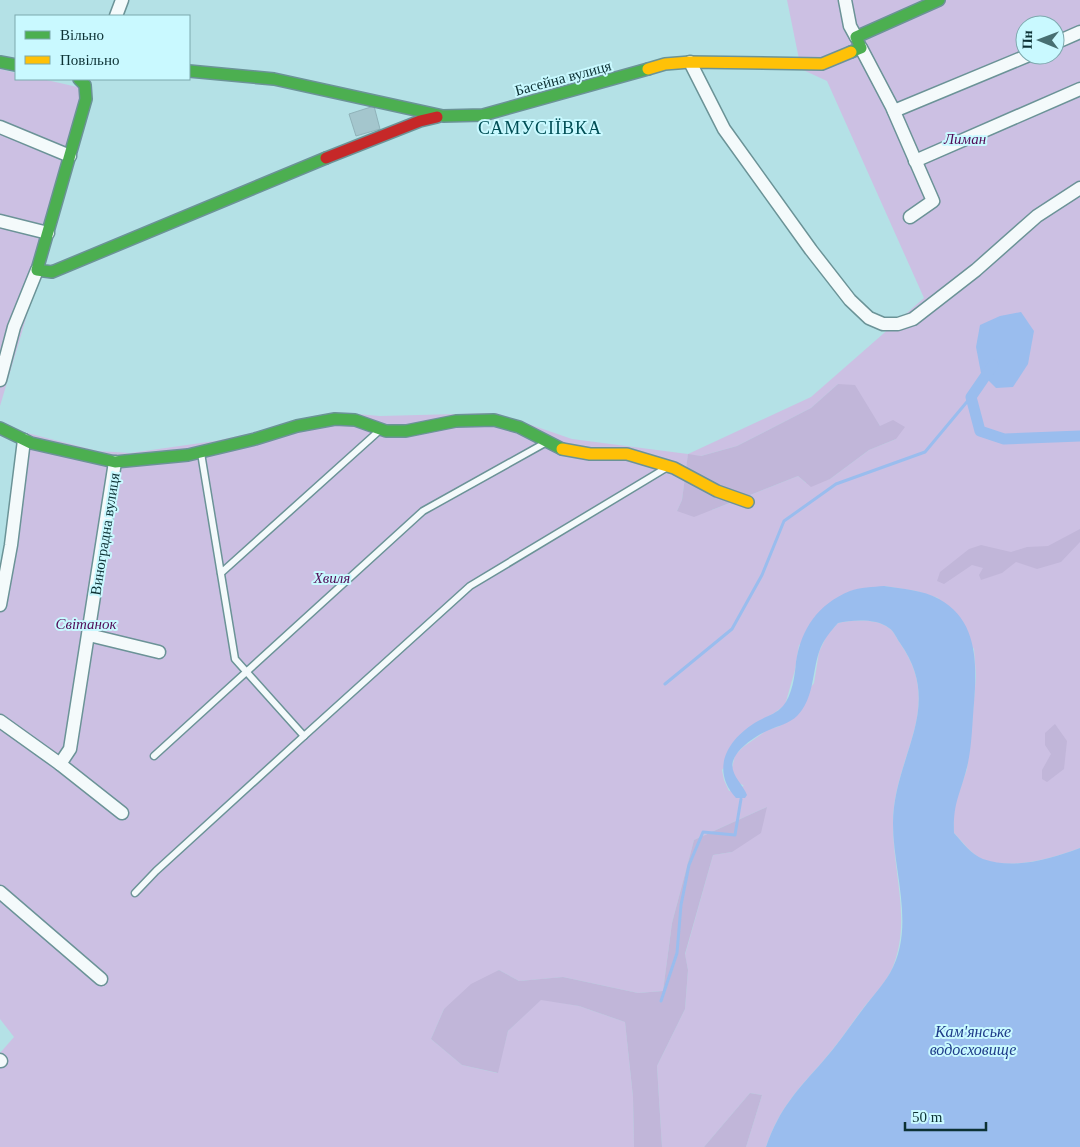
<svg xmlns="http://www.w3.org/2000/svg" width="1080" height="1147" font-family="Georgia,serif">
  <style>
    .green { fill: #ccc0e3; fill-rule: evenodd }
    .forest { fill: #c1b6d9 }
    .water { fill: #9abdee }
    .lines { fill: none; stroke-linecap: round; stroke-linejoin: round }
    .stream { stroke: #9abdee; stroke-width: 3 }
    .canal { stroke: #9abdee; stroke-width: 11 }
    .building { fill: #a4c6cd; stroke: #90b2b9 }
    .lane-casing { stroke: #6b9397; stroke-width: 9 }
    .street-casing { stroke: #6b9397; stroke-width: 15 }
    .fast-casing { stroke: #6b9397; stroke-width: 14 }
    .slow-casing { stroke: #6b9397; stroke-width: 14 }
    .jam-casing { stroke: #6b9397; stroke-width: 14 }
    .lane { stroke: #f4fafb; stroke-width: 6 }
    .street { stroke: #f4fafb; stroke-width: 12 }
    .fast { stroke: #4caf50; stroke-width: 11 }
    .slow { stroke: #ffc107; stroke-width: 11 }
    .jam { stroke: #c62828; stroke-width: 11 }
    .labels { text-anchor: middle; dominant-baseline: central; stroke-width: 4; stroke-linejoin: round; paint-order: stroke }
    .street-label { font-size: 15px; fill: #0c3134; stroke: #c9f9ff }
    .park-label { font-size: 15px; font-style: italic; fill: #520c57; stroke: #c9f9ff }
    .water-label { font-size: 16px; font-style: italic; fill: #1e3b89; stroke: #c9f9ff }
    .quarter-label { font-size: 18px; letter-spacing: 1px; fill: #004e55; stroke: #c9f9ff }
  </style>
  <rect width="100%" height="100%" fill="#b4e1e6"/>
  <g class="green">
    <path d="M787 0H1080V848C1053 858 1010 871 982 859 971 854 962 841 954 833L953 809 967 769 972 724 976 676 974 649 938 598 916 591 884 586 799 645 795 670 785 705 773 714 757 722 722 770 724 780 729 791 744 786 735 780 732 768 735 755 743 747 767 730 780 726 814 683 819 652 827 635 838 623C852 620 876 618 889 628 894 631 897 639 900 643 946 709 893 755 893 824 893 874 912 922 892 969 886 982 874 995 865 1006 851 1024 839 1043 824 1060 797 1091 780 1107 766 1147H746L762 1095 750 1093 704 1147H662L657 1066 685 1009 688 970 685 955 713 855 732 852 767 807 694 840 672 923 663 991 638 993 563 977 519 981 499 970 444 1009 431 1039 462 1065 497 1073 508 1031 541 999 579 1006 625 1022 633 1097 634 1147H0V1053L14 1037 0 1019V591L27 433 98 451 130 453 215 441 344 413 380 416 496 413 572 439 688 454 811 397 924 298 827 81 801 69ZM1025 25H1055V55H1025ZM838 384 868 409 880 426 896 439 869 450 830 479 806 483 798 476 712 510 677 511 682 500 688 455 701 456 737 446 811 408Z"/>
    <polygon points="0,69 16,73 16,79 42,79 82,88 43,261 0,406"/>
  </g>
  <g class="forest">
    <polygon points="838,384 855,385 880,426 893,420 905,427 896,439 869,450 830,479 811,487 798,476 694,517 677,511 682,500 688,454 701,456 737,446 811,408"/>
    <polygon points="1080,529 1080,542 1061,562 1037,569 1016,562 1002,573 981,580 979,575 983,568 972,565 944,584 937,581 940,572 969,549 981,545 1011,552 1027,547 1048,546"/>
    <polygon points="1055,724 1067,741 1064,769 1047,782 1042,779 1042,770 1051,754 1045,745 1045,733"/>
    <polygon points="767,807 761,833 732,852 713,855 685,954 688,970 685,1009 657,1066 662,1147 634,1147 633,1097 625,1022 579,1006 541,1000 508,1031 498,1073 462,1065 431,1039 444,1009 471,984 499,970 519,981 563,977 638,993 663,991 672,923 694,840"/>
    <polygon points="750,1093 762,1095 746,1147 704,1147"/>
  </g>
  <g class="water">
    <polygon points="1021,312 1034,331 1028,364 1013,387 996,388 981,373 976,347 980,325 1000,316"/>
    <path d="M884 586C902 589 923 590 939 599 978 620 977 664 974 703 972 725 972 750 966 771 959 797 953 804 954 833 962 842 972 855 983 859 1014 870 1051 859 1080 848V1147H766C780 1107 797 1091 824 1060 838 1044 850 1026 863 1009 872 997 883 985 890 973 916 928 893 872 893 824 893 756 946 708 900 643 897 639 894 631 889 628 876 618 852 620 838 623 830 632 823 640 819 652 812 673 814 699 797 716 790 723 778 726 769 730 759 734 742 745 736 755 725 771 742 782 747 795L745 798H736C710 769 727 739 758 721 767 716 776 714 783 706 792 696 795 675 796 662 801 629 818 604 850 591 860 587 873 587 884 586Z"/>
  </g>
  <g class="lines">
    <g class="stream">
      <polyline points="665,684 732,629 762,575 784,521 836,484 925,452 971,397"/>
      <polyline points="661,1001 677,953 681,905 689,865 703,832 735,835 741,799"/>
    </g>
    <polyline class="canal" points="993,365 971,397 980,431 1004,439 1080,436"/>
  </g>
  <polygon class="building" points="374,106 380,129 356,136 349,114"/>
  <g class="lines">
    <defs>
      <g id="lane">
        <polyline points="201,453 235,659 304,736 470,586 666,468"/>
        <polyline points="221,573 380,430"/>
        <polyline points="154,756 423,511 545,443"/>
        <polyline points="135,893 156,871 304,736"/>
      </g>
      <g id="street">
        <polyline points="845,0 850,26 856,37"/>
        <polyline points="116,16 122,0"/>
        <polyline points="1055,43 1080,32"/>
        <polyline points="861,48 892,107 933,201 910,217"/>
        <polyline points="690,62 724,129 811,250 850,300 869,318 883,324 898,324 913,319 976,270 1037,216 1080,188"/>
        <polyline points="894,111 1029,55"/>
        <polyline points="0,127 70,156"/>
        <polyline points="915,161 1080,89"/>
        <polyline points="0,221 48,233"/>
        <polyline points="0,380 14,327 37,270"/>
        <polyline points="0,605 11,545 24,440"/>
        <polyline points="89,635 159,652"/>
        <polyline points="0,721 60,764 70,749 115,462"/>
        <polyline points="60,764 122,813"/>
        <polyline points="0,892 101,979"/>
        <polyline points="0,1060 1,1061"/>
      </g>
      <g id="fast">
        <polyline points="851,52 861,48 856,37 939,0"/>
        <polyline points="0,62 16,65"/>
        <polyline points="189,71 274,79 443,116 483,115 648,69"/>
        <polyline points="79,79 85,85 86,99 37,270 52,272 326,158"/>
        <polyline points="0,428 31,443 115,462 188,455 255,439 297,426 335,419 355,420 386,431 406,431 456,421 494,420 519,427 562,449"/>
      </g>
      <g id="slow">
        <polyline points="648,69 665,64 690,62 822,64 851,52"/>
        <polyline points="562,449 590,454 627,454 674,468 717,491 748,502"/>
      </g>
      <polyline id="jam" points="326,158 420,121 437,117"/>
    </defs>
    <use href="#lane" class="lane-casing"/>
    <use href="#street" class="street-casing"/>
    <use href="#fast" class="fast-casing"/>
    <use href="#slow" class="slow-casing"/>
    <use href="#jam" class="jam-casing"/>
    <use href="#lane" class="lane"/>
    <use href="#street" class="street"/>
    <use href="#fast" class="fast"/>
    <use href="#slow" class="slow"/>
    <use href="#jam" class="jam"/>
  </g>
  <g class="labels">
    <g class="street-label">
      <text transform="translate(563 78) rotate(-15)">Басейна вулиця</text>
      <text transform="translate(105 534) rotate(-81)">Виноградна вулиця</text>
    </g>
    <g class="park-label">
      <text x="965" y="139">Лиман</text>
      <text x="332" y="578">Хвиля</text>
      <text x="86" y="624">Світанок</text>
    </g>
    <g class="water-label">
      <text x="973" y="1031">Кам'янське<tspan x="973" dy="18">водосховище</tspan></text>
    </g>
    <g class="quarter-label">
      <text x="540" y="128">САМУСІЇВКА</text>
    </g>
  </g>
  <rect x="15" y="15" width="175" height="65" fill="#c9f9ff" stroke="#7da9ae"/>
  <rect x="25" y="31" width="25" height="8" fill="#4caf50" stroke="#7da9ae"/>
  <text x="60" y="40" font-size="15" fill="#0c3134">Вільно</text>
  <rect x="25" y="56" width="25" height="8" fill="#ffc107" stroke="#7da9ae"/>
  <text x="60" y="65" font-size="15" fill="#0c3134">Повільно</text>
  <g transform="translate(1040 40) rotate(271)"><circle r="24" fill="#c9f9ff" stroke="#7da9ae"/>
  <path d="M0-4L9 19L0 12L-9 19Z" fill="#476f72"/>
  <text y="-8" font-size="14" font-weight="bold" text-anchor="middle" fill="#0c3134">Пн</text>
  </g>
  <path d="M905 1122v8h81v-8" fill="none" stroke="#0c3134" stroke-width="2.5"/>
  <text x="912" y="1122" font-size="15" fill="#0c3134" stroke="#c9f9ff" stroke-width="4" paint-order="stroke">50 m</text>
</svg>
